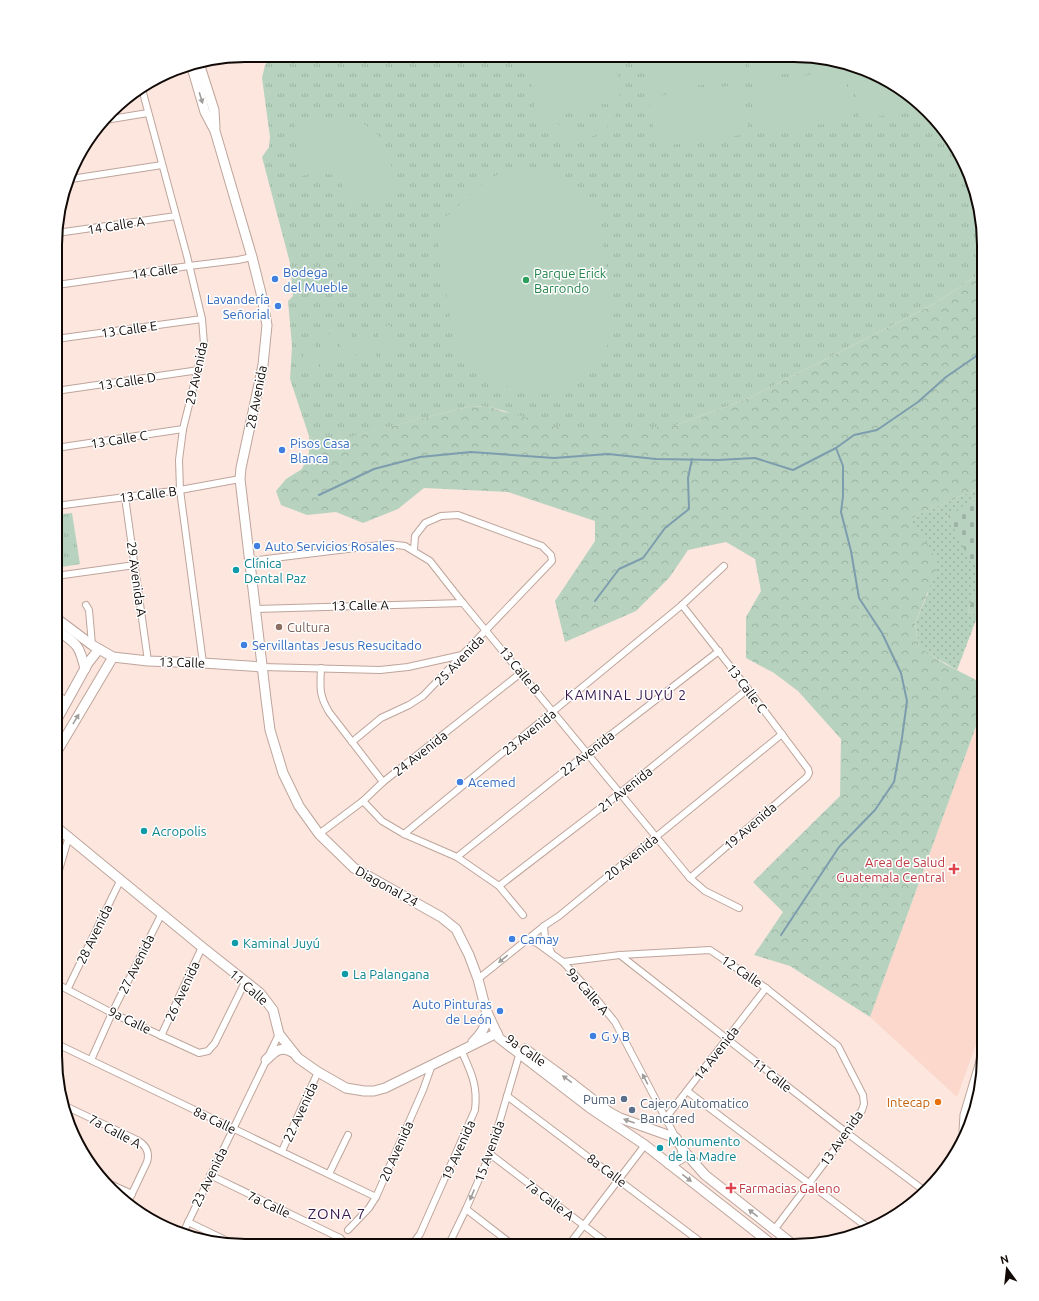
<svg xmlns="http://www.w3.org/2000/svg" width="1039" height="1301" font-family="Ubuntu,sans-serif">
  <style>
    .built { fill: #fbd8cb }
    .grass { fill: url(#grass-dots) }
    .forest { fill: url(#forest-crowns) }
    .cemetery { fill: url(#cemetery-stones) }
    .park { fill: url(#park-tufts) }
    .pitch { fill: #b7d3bf; fill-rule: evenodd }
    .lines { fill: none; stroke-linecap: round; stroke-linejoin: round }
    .stream { stroke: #7d9dae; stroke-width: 2 }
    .street-casing { stroke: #bea59b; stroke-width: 8 }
    .secondary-casing { stroke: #bea59b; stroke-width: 11 }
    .street { stroke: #fff; stroke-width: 6 }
    .secondary { stroke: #fff; stroke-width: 9 }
    .oneway { fill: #a09d9b }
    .shop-dot { fill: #3f7fe0; stroke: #fff; stroke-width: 1.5 }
    .leisure-dot { fill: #2e9e5b; stroke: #fff; stroke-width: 1.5 }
    .culture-dot { fill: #0f9aa8; stroke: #fff; stroke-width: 1.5 }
    .education-dot { fill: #8d6e63; stroke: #fff; stroke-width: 1.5 }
    .health-dot { fill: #e0444e; stroke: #fff; stroke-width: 1.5 }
    .service-dot { fill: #5c6f8a; stroke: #fff; stroke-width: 1.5 }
    .food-dot { fill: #e8710a; stroke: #fff; stroke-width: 1.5 }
    .labels { text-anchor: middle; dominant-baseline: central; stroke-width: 3; stroke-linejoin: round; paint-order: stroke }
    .street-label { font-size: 13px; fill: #110906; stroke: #fff }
    .shop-label { font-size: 13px; fill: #366cbe; stroke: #fff; text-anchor: start }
    .leisure-label { font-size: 13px; fill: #27864d; stroke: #fff; text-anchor: start }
    .culture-label { font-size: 13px; fill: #0d838f; stroke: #fff; text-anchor: start }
    .education-label { font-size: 13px; fill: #785e54; stroke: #fff; text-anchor: start }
    .health-label { font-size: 13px; fill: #be3a42; stroke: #fff; text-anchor: end }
    .service-label { font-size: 13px; fill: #4e5e75; stroke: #fff; text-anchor: end }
    .food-label { font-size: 13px; fill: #c56008; stroke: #fff; text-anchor: end }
    .neighbourhood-label { font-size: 14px; letter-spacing: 1px; fill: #3b184f; stroke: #fff }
    .quarter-label { font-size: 15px; letter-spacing: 1px; fill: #3b184f; stroke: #fff }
    .rim { fill: none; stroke: #110906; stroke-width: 2 }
  </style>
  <defs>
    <pattern id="grass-dots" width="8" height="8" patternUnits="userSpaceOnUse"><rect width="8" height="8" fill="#b7d3bf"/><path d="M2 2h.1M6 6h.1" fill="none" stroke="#9cb4a3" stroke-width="1.8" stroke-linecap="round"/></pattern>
    <pattern id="forest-crowns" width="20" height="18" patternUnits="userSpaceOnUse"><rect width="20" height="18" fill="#b7d3bf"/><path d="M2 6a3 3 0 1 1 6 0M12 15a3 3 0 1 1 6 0" fill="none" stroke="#9cb4a3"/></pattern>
    <pattern id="cemetery-stones" width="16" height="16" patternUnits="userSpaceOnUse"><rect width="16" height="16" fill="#b7d3bf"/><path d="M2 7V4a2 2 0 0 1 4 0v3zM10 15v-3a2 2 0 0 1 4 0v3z" fill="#9cb4a3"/></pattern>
    <pattern id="park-tufts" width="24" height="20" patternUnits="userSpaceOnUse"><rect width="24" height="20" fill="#b7d3bf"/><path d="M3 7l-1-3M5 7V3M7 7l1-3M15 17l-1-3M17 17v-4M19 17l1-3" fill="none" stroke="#9cb4a3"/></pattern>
  </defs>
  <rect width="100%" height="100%" fill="#fce6de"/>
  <polygon class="built" points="978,681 984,683 984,1022 957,1097 870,1017 978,721"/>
  <polygon class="grass" points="984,486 984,493 948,517 983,569 968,612 978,615 957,670 919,648 915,623 928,593 908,519"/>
  <polygon class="forest" points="984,271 984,486 909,519 928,545 939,565 915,623 919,647 945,664 978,681 978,721 870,1017 790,966 754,955 783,912 753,882 840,796 841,739 798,691 774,673 746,658 746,617 761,591 755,559 726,542 688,550 669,578 636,611 565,642 555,601 595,541 595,521 508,492 424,488 398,509 363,523 336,512 307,515 281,505 276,491 286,479 302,469 309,453 309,436 316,441 352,436 471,406 490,407 504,412 676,425 749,398 936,303"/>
  <polygon class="cemetery" points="984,493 984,617 968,612 982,569 971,563 948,516"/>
  <g class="park">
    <polygon points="273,55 819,57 900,87 959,150 978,196 984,245 984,271 936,303 749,398 676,425 592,433 553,425 490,407 471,406 330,442 316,441 309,436 290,379 292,346 288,301 293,296 290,263 262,157 269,147 270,137 262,78 265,65"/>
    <polygon points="72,513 80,564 56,568 56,515"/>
  </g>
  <g class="pitch">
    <path d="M528 56H614C617 74 623 93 617 111 615 119 609 125 603 130 582 147 553 139 539 118H536ZM610 103C603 133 562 140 547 112Z"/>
    <polygon points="643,56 738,56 741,79 648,93"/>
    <polygon points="748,56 819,57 842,65 751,79"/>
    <polygon points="852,69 900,87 921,110 859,119"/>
    <polygon points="844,70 852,120 759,133 752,83"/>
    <polygon points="742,84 749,134 656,147 649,97"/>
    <path d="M328 118C341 119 353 119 365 125 388 135 394 173 397 196L344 204C344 200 345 196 344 191 341 170 318 171 302 176L295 124 311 120Z"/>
    <path d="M530 167C561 170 591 188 599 219 602 231 602 244 604 256 607 275 609 294 612 313 614 358 583 395 537 394 523 393 511 388 499 383 487 378 474 373 464 364 460 360 456 348 455 342 450 326 449 308 446 291 444 277 440 261 439 246 439 238 442 228 443 219 474 195 487 169 530 167Z"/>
    <polygon points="390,325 396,357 383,359 377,328"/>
    <polygon points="371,328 377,359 364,361 358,330"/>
    <polygon points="351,331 357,362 344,364 338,333"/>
    <polygon points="333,333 339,364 325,367 319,336"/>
    <polygon points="313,337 319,368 306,371 300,339"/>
  </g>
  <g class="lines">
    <g class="stream">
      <polyline points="319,495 374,469 420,457 471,452 554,458 608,454 656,459 718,460 755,458 793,470 836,448 854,435 877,430 918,402 946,377 975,357 984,347"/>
      <polyline points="595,601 619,569 643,558 665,528 689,509 688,478 692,459"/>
      <polyline points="781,935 839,847 875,810 894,782 902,738 907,701 901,673 882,633 859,598 851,551 841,512 843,496 843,466 836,448"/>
    </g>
    <defs>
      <g id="street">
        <polyline points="142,89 187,256 202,319 204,344 183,429 179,460 180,490 203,663"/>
        <polyline points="105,120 148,113"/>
        <polyline points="71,179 162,165"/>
        <polyline points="57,233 176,216"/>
        <polyline points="57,285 189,266 238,260 252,257"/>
        <polyline points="56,339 202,319"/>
        <polyline points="56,391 199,370"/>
        <polyline points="56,448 183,429"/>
        <polyline points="125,497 148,661"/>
        <polyline points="56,506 180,490 240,479"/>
        <polyline points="250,561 388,544 405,546 430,561 463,603 690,878 705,891 739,908"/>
        <polyline points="56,576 135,565"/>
        <polyline points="86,605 89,610 92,645"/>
        <polyline points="682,605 748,689 808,769 809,773 807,777 690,878"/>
        <polyline points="256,609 463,603"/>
        <polyline points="262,667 380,670 408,667 462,655"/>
        <path d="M321 668C320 688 319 695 329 712L383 782"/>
        <polyline points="56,694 68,702"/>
        <polyline points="352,742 381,718 409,705 423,696 552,561 551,555 542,546 458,515 441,516 425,523 415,536 414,550"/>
        <polyline points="363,801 382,821 404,834 457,857 499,886 523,915"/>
        <polyline points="319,834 363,801 383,782 522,672"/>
        <polyline points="404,834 682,605 724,566"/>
        <polyline points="457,857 587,753 719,651"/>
        <polyline points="55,884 69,836"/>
        <polyline points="499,886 620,793 748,689"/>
        <polyline points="544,926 545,938 551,952"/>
        <polyline points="527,940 537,943 563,962 589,990 615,1022 676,1138"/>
        <polyline points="620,955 847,1133 926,1192"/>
        <polyline points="563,962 620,955 710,950 766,988 838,1046 863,1095 864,1104 862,1110 847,1133 774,1230"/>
        <polyline points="478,979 544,926 559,916 782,734"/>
        <polyline points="55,983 112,1013 199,1053 208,1051 215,1043 245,982"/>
        <polyline points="68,988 121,879"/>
        <polyline points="161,1036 202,947"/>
        <polyline points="55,1043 376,1197"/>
        <polyline points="91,1060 112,1013 162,913"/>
        <polyline points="687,1091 867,1227"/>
        <polyline points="507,1096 706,1246"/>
        <path d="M61 1104 137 1140C146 1145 150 1152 147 1162L128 1202"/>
        <polyline points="665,1119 766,988"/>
        <polyline points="282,1151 318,1072"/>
        <polyline points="490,1154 611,1246"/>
        <polyline points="329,1174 348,1135"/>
        <polyline points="210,1175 340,1238 347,1246"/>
        <polyline points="112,1185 132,1194"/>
        <polyline points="466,1209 514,1246"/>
        <polyline points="188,1222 238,1246"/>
        <polyline points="348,1230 369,1208 376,1197 423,1090 432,1065"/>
        <polyline points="182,1235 279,1034"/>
        <polyline points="330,1246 340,1238"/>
        <path d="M411 1246 420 1234 475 1110C478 1085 471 1072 461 1050"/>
        <polyline points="448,1246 466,1209 490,1154 520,1052"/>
        <polyline points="568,1246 645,1145"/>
      </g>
      <g id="secondary">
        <polyline points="199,63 214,110 215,128"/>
        <polyline points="191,64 205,112 215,131 252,257 261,293 267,325 263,365 241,468 240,479 266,699 270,730 283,773 299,806 319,834 354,868 441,917 456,929 469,955 478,979 486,1010 499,1038 590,1108 645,1145 774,1246"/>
        <polyline points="56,618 92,645 113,657 148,661 203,663 262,667"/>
        <path d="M56 629C76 644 79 643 85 669"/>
        <polyline points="56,721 88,663 99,649"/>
        <polyline points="56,753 113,657"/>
        <polyline points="55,826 202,947 260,993 273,1010 279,1034 298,1058 318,1072 346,1088 364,1091 374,1091 385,1088 497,1033"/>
        <path d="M473 1042C481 1034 487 1026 487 1014"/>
        <polyline points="525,1049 573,1084 609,1112 620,1118 676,1138 683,1150 705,1175 795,1246"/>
        <path d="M266 1060C274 1052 281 1045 292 1052"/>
        <polyline points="964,1131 965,1115 984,1051"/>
        <polyline points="669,1164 675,1162 682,1158 683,1150"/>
      </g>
    </defs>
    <use href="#street" class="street-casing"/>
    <use href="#secondary" class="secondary-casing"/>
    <use href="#street" class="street"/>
    <use href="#secondary" class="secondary"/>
  </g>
  <defs><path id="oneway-solid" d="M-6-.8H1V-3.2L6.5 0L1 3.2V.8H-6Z"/></defs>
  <g class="oneway">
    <use href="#oneway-solid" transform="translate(201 98) rotate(73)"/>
    <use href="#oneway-solid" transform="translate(76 719) rotate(-59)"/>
    <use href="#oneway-solid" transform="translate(503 959) rotate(141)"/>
    <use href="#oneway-solid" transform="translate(567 1079) rotate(-144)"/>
    <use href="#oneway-solid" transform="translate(645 1079) rotate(-118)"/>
    <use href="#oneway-solid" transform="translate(629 1121) rotate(-160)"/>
    <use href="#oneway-solid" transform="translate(687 1178) rotate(38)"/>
    <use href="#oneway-solid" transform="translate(472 1195) rotate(113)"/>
    <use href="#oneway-solid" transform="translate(753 1213) rotate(-142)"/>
  </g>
  <g class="shop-dot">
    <circle cx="275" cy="279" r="4"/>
    <circle cx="278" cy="306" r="4"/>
    <circle cx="282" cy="450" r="4"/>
    <circle cx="257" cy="546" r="4"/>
    <circle cx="244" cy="645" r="4"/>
    <circle cx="460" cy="782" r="4"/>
    <circle cx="512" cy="939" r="4"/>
    <circle cx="500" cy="1011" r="4"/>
    <circle cx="593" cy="1036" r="4"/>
  </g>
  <circle class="leisure-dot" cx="526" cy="280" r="4"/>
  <g class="culture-dot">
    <circle cx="236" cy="570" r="4"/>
    <circle cx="144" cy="831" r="4"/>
    <circle cx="235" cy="943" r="4"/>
    <circle cx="345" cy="974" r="4"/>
    <circle cx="660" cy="1148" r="4"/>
  </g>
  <circle class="education-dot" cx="279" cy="627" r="4"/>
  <g class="health-dot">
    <path d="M952 863h4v4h4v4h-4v4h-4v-4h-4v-4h4z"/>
    <path d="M729 1182h4v4h4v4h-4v4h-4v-4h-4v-4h4z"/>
  </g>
  <g class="service-dot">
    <circle cx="624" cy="1099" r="4"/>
    <circle cx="632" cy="1110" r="4"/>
  </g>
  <circle class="food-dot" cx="938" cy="1102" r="4"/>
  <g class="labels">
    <g class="street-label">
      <text transform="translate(116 225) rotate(-9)">14 Calle A</text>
      <text transform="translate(155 271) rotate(-8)">14 Calle</text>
      <text transform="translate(129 329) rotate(-8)">13 Calle E</text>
      <text transform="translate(196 373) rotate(-78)">29 Avenida</text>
      <text transform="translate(127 381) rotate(-9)">13 Calle D</text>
      <text transform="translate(256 397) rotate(-79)">28 Avenida</text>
      <text transform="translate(119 439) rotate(-9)">13 Calle C</text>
      <text transform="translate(148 494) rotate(-7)">13 Calle B</text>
      <text transform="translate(137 579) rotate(82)">29 Avenida A</text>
      <text transform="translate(360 605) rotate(-1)">13 Calle A</text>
      <text transform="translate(459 660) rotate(-46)">25 Avenida</text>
      <text transform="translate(182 662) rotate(2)">13 Calle</text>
      <text transform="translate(520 670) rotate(51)">13 Calle B</text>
      <text transform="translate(747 688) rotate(53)">13 Calle C</text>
      <text transform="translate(529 732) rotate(-39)">23 Avenida</text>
      <text transform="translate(420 753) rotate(-38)">24 Avenida</text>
      <text transform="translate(587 753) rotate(-38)">22 Avenida</text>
      <text transform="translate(625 789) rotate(-38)">21 Avenida</text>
      <text transform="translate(750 826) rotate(-41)">19 Avenida</text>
      <text transform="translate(631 857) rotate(-39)">20 Avenida</text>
      <text transform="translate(387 886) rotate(29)">Diagonal 24</text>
      <text transform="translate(94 934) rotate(-64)">28 Avenida</text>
      <text transform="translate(136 964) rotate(-64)">27 Avenida</text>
      <text transform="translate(742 971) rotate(34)">12 Calle</text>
      <text transform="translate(249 987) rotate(41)">11 Calle</text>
      <text transform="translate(182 991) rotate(-65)">26 Avenida</text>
      <text transform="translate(588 991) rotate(49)">9a Calle A</text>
      <text transform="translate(130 1020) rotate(26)">9a Calle</text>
      <text transform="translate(526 1050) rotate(35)">9a Calle</text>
      <text transform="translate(716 1053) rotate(-52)">14 Avenida</text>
      <text transform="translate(772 1075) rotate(38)">11 Calle</text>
      <text transform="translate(300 1112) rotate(-65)">22 Avenida</text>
      <text transform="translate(215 1120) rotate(26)">8a Calle</text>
      <text transform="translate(115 1131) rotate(28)">7a Calle A</text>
      <text transform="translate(841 1138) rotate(-55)">13 Avenida</text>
      <text transform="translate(458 1150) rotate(-66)">19 Avenida</text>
      <text transform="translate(396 1151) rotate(-66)">20 Avenida</text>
      <text transform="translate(489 1151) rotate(-70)">15 Avenida</text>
      <text transform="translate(607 1170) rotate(37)">8a Calle</text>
      <text transform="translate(209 1177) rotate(-64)">23 Avenida</text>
      <text transform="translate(550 1200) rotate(37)">7a Calle A</text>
      <text transform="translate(269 1204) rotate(25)">7a Calle</text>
    </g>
    <g class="shop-label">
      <text x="283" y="272">Bodega<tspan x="283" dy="15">del Mueble</tspan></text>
      <text x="270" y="299" text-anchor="end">Lavandería<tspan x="270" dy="15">Señorial</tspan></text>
      <text x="290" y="443">Pisos Casa<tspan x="290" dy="15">Blanca</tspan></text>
      <text x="265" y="546">Auto Servicios Rosales</text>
      <text x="252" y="645">Servillantas Jesus Resucitado</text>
      <text x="468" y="782">Acemed</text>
      <text x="520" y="939">Camay</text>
      <text x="492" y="1004" text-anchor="end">Auto Pinturas<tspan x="492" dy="15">de León</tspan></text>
      <text x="601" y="1036">G y B</text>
    </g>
    <g class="leisure-label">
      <text x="534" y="273">Parque Erick<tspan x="534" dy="15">Barrondo</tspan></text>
    </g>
    <g class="culture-label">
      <text x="244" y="563">Clínica<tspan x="244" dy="15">Dental Paz</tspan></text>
      <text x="152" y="831">Acropolis</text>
      <text x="243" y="943">Kaminal Juyú</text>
      <text x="353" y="974">La Palangana</text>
      <text x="668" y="1141">Monumento<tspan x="668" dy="15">de la Madre</tspan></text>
    </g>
    <g class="education-label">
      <text x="287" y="627">Cultura</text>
    </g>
    <g class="health-label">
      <text x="945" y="862">Area de Salud<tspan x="945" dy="15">Guatemala Central</tspan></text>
      <text x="739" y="1188" text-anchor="start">Farmacias Galeno</text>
    </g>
    <g class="service-label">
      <text x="616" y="1099">Puma</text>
      <text x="640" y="1103" text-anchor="start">Cajero Automatico<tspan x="640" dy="15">Bancared</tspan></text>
    </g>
    <g class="food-label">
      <text x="930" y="1102">Intecap</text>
    </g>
    <g class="neighbourhood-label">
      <text x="626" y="695">KAMINAL JUYÚ 2</text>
    </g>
    <g class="quarter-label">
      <text x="337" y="1213">ZONA 7</text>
    </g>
  </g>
  <path d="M0 0H1039V1301H0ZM245 62H794A183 183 0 0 1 977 245V1056A183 183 0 0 1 794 1239H245A183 183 0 0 1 62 1056V245A183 183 0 0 1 245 62Z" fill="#fff" fill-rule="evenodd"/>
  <path class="rim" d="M245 62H794A183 183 0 0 1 977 245V1056A183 183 0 0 1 794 1239H245A183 183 0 0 1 62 1056V245A183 183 0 0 1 245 62Z"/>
  <g transform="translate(1007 1269) rotate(345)" stroke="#ffffff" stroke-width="3" paint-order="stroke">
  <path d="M0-3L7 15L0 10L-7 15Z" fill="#110906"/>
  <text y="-6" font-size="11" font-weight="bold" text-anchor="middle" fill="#110906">N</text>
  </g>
</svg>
